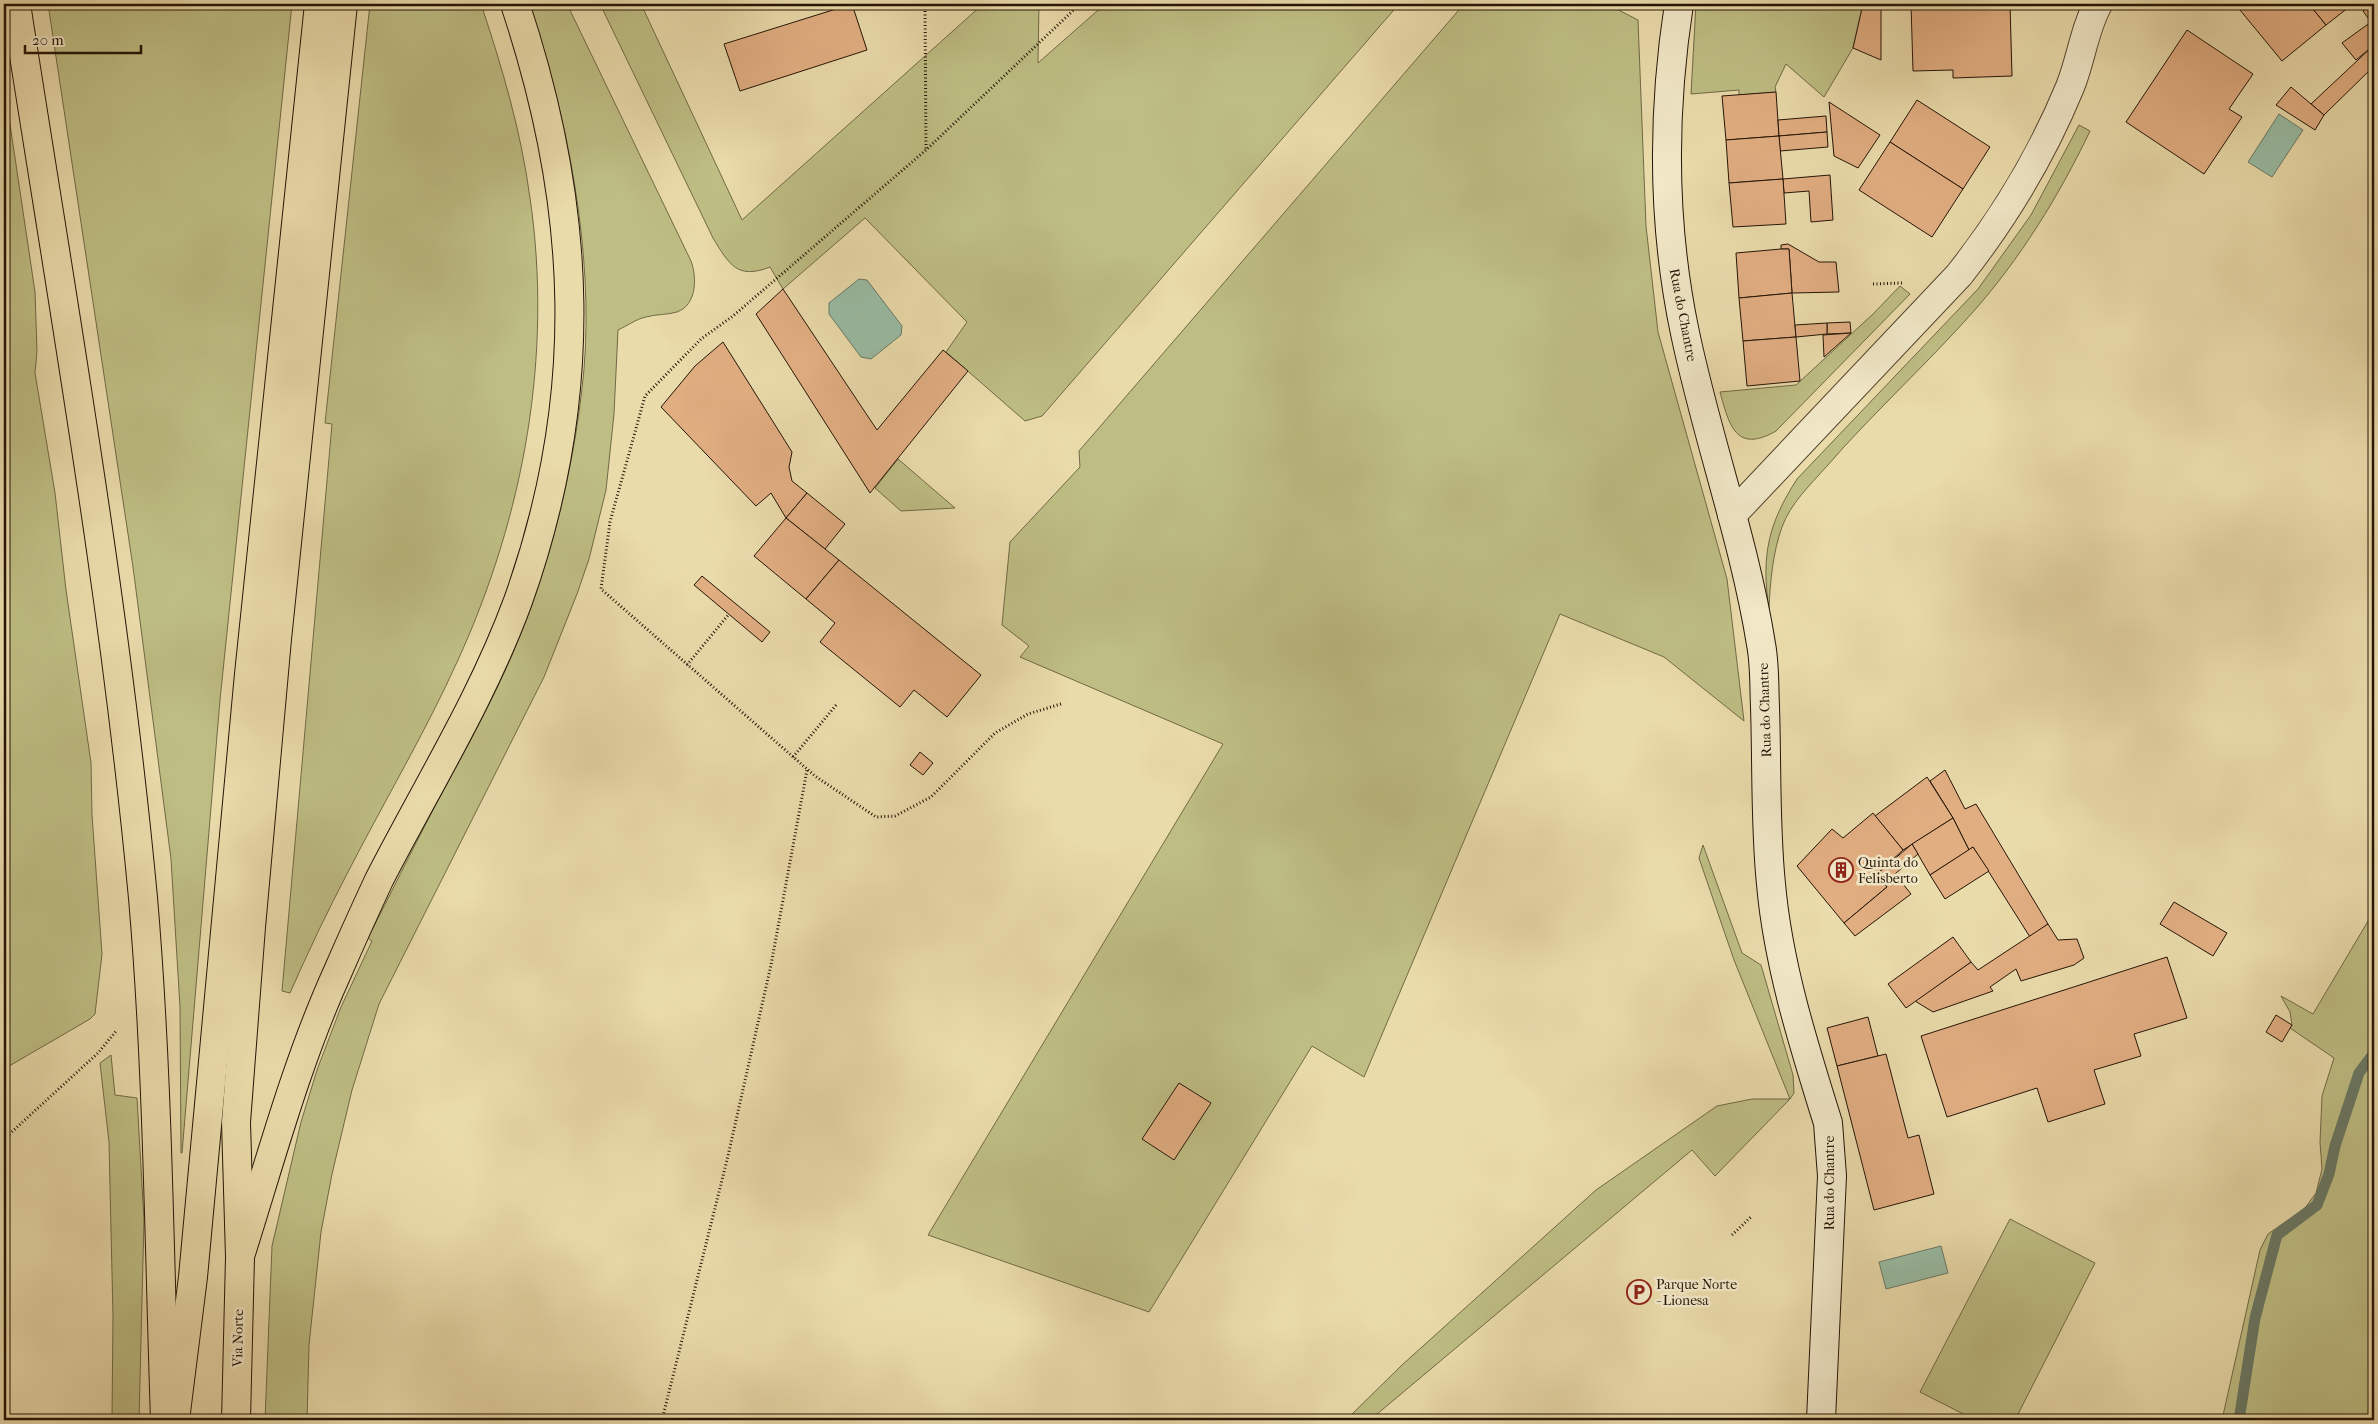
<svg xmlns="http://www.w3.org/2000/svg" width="2378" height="1424" font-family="'IM FELL French Canon',serif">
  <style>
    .green { fill: #bebe84; stroke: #716945 }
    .water { fill: #99bca4; stroke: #6a7965 }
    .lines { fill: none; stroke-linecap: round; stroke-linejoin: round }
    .stream { stroke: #6a7965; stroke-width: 11 }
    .building { fill: #e1ae82; stroke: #241406 }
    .street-casing { stroke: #56462f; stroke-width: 30 }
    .secondary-casing { stroke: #241406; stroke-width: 30 }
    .primary-casing { stroke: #241406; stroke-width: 30 }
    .highway-casing { stroke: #241406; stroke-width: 30 }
    .path { stroke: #241406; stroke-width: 3; stroke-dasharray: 1 2.5; stroke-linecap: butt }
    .street { stroke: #f1e8c8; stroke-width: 28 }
    .secondary { stroke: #f1e8c8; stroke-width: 28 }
    .primary { stroke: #eadbab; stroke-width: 28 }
    .highway { stroke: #eadbab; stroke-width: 28 }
    .labels { text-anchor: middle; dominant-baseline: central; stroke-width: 5; stroke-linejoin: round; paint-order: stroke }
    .street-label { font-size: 14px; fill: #241406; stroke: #f1e8c8 }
    .poi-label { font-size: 14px; fill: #241406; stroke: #f1e8c8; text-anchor: start }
  </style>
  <rect width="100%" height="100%" fill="#eadbab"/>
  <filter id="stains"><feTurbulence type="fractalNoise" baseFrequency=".004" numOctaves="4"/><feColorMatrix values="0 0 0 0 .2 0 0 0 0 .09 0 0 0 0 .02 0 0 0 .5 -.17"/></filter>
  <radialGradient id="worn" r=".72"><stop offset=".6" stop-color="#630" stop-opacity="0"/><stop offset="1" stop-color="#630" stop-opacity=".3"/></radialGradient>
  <g class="green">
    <polygon points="48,4 292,4 220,700 182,1153 181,1153 180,1007 171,859 133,567"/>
    <path d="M370 4H481C502 67 521 131 530 198 553 355 524 515 458 660 426 731 385 800 349 870 328 910 308 952 290 993L282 991 332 424 325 423Z"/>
    <path d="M529 4H567L691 261C697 277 697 305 677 312 667 315 656 314 646 317 636 319 627 326 618 330L614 414 606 490 589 559 577 594 544 677 379 1004 352 1090 332 1174 321 1232 309 1345 307 1420H265L272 1246 301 1122 317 1070 341 1007 372 941 368 938C390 895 411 852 433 810 465 750 499 691 523 628 555 547 576 456 584 369 594 252 567 114 529 4Z"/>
    <path d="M600 4H641L742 220 983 4H1039L1038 63 1105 4H1399L1042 416 1025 421 946 352 967 322 865 218 783 289 770 267C737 280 729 264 713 238Z"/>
    <polygon points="1464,4 1607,4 1638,20 1646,226 1658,332 1727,579 1744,721 1664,657 1560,614 1364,1077 1312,1046 1149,1312 928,1235 1223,744 1020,657 1029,646 1002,625 1010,542 1080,467 1079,451"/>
    <polygon points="1696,4 1863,4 1853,48 1824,97 1786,64 1775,87 1776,92 1739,95 1739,90 1691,94"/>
    <polygon points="4,84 35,292 37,351 35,373 55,493 66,590 91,763 92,815 102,954 95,1014 90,1019 4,1069"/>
    <path d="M2079 125 2090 131C2059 196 2020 259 1973 312 1926 365 1873 413 1827 466 1811 484 1790 504 1782 527 1773 552 1770 582 1769 609 1761 556 1768 524 1797 479L1978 289 2031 215Z"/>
    <path d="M1900 286 1910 294 1776 431C1736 454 1729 425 1720 392L1796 385 1873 314Z"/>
    <polygon points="898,459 955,508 901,511 875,488"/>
    <polygon points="1703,845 1742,953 1761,965 1793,1075 1794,1093 1790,1099 1715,1176 1692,1150 1370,1420 1346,1420 1402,1365 1596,1190 1717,1106 1752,1099 1790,1099 1734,960 1699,858"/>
    <polygon points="2374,911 2374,1420 2222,1420 2260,1250 2268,1234 2305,1208 2316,1193 2322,1169 2320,1142 2322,1096 2334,1058 2290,1028 2292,1025 2290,1012 2281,996 2313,1014"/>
    <polygon points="111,1055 115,1095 137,1098 144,1220 139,1420 112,1420 113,1316 109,1142 100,1063"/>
    <polygon points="2010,1219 2095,1263 2015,1420 1975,1420 1920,1392"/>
  </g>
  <g class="water">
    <polygon points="2279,114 2303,130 2272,177 2248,162"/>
    <polygon points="859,279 867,280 902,326 901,335 871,359 861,357 829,314 829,303"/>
    <polygon points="1941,1246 1948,1273 1886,1289 1879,1262"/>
  </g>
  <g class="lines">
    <polyline class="stream" points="2239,1420 2255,1318 2277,1235 2317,1205 2329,1174 2335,1146 2359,1073 2374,1053"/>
  </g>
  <g class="building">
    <polygon points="852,4 867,50 740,91 724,44"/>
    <polygon points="1863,4 1881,4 1881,60 1853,48"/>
    <polygon points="1911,4 2010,4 2012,76 1953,78 1953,70 1913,71"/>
    <polygon points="2235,4 2309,4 2326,25 2282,61"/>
    <polygon points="2309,4 2353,4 2326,25"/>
    <polygon points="2374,4 2374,45 2356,60 2342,43 2371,22 2363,11"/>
    <polygon points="2187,30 2253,74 2229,109 2242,117 2204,174 2126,122"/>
    <polygon points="2374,45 2374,66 2324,115 2311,104"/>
    <polygon points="2291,87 2324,115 2315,130 2276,105"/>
    <polygon points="1776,92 1779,136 1726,140 1722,96"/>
    <polygon points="1917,100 1990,147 1963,189 1890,142"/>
    <polygon points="1829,102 1880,135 1858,168 1834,156"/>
    <polygon points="1826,116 1827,132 1779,136 1778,120"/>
    <polygon points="1827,132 1828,147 1780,151 1779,136"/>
    <polygon points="1779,136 1783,179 1729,183 1726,140"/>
    <polygon points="1890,142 1963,189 1932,237 1859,190"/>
    <polygon points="1830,175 1833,220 1811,222 1809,191 1784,193 1783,179"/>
    <polygon points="1783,179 1786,224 1733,227 1729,183"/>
    <polygon points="1788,244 1819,262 1836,262 1839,292 1792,293 1789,249 1781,249 1781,245"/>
    <polygon points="1781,249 1789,249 1792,293 1739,298 1736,253"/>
    <polygon points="783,289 877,430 943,350 968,371 870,493 756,314"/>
    <polygon points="1792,293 1796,337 1743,341 1739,298"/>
    <polygon points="1850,322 1851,333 1827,334 1827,323"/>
    <polygon points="1827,323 1827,334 1796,337 1795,325"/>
    <polygon points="1851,333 1824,357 1823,335"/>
    <polygon points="1796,337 1800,381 1747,386 1743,341"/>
    <polygon points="723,342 792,452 789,467 792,481 807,493 786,518 771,493 756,506 661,407 695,366"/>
    <polygon points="807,493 845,524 825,549 786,518"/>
    <polygon points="786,518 839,560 806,599 754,556"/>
    <polygon points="839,560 981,675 947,717 914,690 900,707 820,642 835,623 806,599"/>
    <polygon points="702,576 770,632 762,642 694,585"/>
    <polygon points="920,752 933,763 923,775 910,765"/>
    <polygon points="1945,770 1965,809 1976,804 2048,924 2030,937 1973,847 1969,850 1953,818 1930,781"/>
    <polygon points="1927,777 1953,818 1903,850 1875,816"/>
    <polygon points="1873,813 1903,850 1878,873 1887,887 1844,923 1797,866 1832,829 1843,838"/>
    <polygon points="1953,818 1969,850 1930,875 1912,844"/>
    <polygon points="1912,844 1918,854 1895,874 1911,894 1855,936 1844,923 1887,887 1878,873"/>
    <polygon points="1973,847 1989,871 1945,899 1930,875"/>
    <polygon points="2174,902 2227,933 2213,956 2160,924"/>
    <polygon points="2048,924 2058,940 2077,939 2084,958 2074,965 2021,981 2016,969 1990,987 1993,991 1933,1012 1915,1001 1971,962 1978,970"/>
    <polygon points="1953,937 1971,962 1906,1008 1888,984"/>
    <polygon points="2167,957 2187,1018 2134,1034 2141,1056 2094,1070 2105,1104 2048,1122 2037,1088 1947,1117 1921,1036"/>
    <polygon points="2276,1015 2292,1025 2282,1042 2266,1032"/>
    <polygon points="1868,1017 1878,1056 1837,1066 1827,1028"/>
    <polygon points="1886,1054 1908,1138 1919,1135 1934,1194 1874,1210 1837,1066"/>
    <polygon points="1179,1083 1211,1103 1174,1160 1142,1139"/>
  </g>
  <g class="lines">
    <defs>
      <path id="street" d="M1732 515 1959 275C2004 218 2042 155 2070 87 2081 60 2084 30 2098 4"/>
      <path id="secondary" d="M1679 4C1662 114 1662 224 1685 333 1707 438 1744 539 1761 644 1765 665 1764 686 1765 707 1767 766 1765 826 1771 884 1778 965 1804 1046 1828 1123L1832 1176 1821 1420"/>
      <g id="primary">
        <path d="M16 4C62 301 115 598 143 898 158 1071 159 1246 165 1420"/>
        <path d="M241 1253C271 1158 297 1061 338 971 351 941 365 910 379 880 426 788 482 699 518 601 591 397 583 208 515 4"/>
      </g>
      <g id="highway">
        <polyline points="175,1420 193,1277 249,674 319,4"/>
        <polyline points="236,1420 240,1257 236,1122 251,927 277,639 343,4"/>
      </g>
    </defs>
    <use href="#street" class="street-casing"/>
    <use href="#secondary" class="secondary-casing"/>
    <use href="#primary" class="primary-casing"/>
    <use href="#highway" class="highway-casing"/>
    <g class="path">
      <polyline points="925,4 926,149"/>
      <polyline points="1873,284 1902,283"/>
      <polyline points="687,665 729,614"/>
      <polyline points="1061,704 1028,714 995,733 931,797 895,816 876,817 815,776 601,589 610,522 645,396 701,339 733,316 926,150 1080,4"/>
      <polyline points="793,757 837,704"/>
      <polyline points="4,1139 98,1053 117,1030"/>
      <polyline points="1732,1235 1752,1216"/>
      <polyline points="662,1420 728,1156 771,965 807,770"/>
    </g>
    <use href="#street" class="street"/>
    <use href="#secondary" class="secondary"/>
    <use href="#primary" class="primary"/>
    <use href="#highway" class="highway"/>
  </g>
  <defs>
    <symbol id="building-ring" viewBox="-11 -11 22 22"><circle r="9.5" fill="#f1e8c8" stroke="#8f2418" stroke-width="1.5"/><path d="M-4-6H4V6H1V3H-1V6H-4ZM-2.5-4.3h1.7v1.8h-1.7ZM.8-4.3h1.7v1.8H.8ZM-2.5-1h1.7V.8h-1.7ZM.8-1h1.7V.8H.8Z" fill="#8f2418"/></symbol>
    <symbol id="parking-ring" viewBox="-11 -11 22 22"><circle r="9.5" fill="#f1e8c8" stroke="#8f2418" stroke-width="1.5"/><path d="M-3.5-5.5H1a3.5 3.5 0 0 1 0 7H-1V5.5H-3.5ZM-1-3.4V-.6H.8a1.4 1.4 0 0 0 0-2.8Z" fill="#8f2418"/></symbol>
  </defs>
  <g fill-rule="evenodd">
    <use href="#building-ring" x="1827" y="856" width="28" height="28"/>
    <use href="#parking-ring" x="1625" y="1278" width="28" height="28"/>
  </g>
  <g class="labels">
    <g class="street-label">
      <text transform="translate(1683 315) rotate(79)">Rua do Chantre</text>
      <text transform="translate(1765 710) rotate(-92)">Rua do Chantre</text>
      <text transform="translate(1829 1183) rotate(-90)">Rua do Chantre</text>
      <text transform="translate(238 1338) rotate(-89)">Via Norte</text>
    </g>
    <g class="poi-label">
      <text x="1858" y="862">Quinta do<tspan x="1858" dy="16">Felisberto</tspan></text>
      <text x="1656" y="1284">Parque Norte<tspan x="1656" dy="16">- Lionesa</tspan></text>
    </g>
  </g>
  <rect width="2378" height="1424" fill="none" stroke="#eadbab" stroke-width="20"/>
  <rect x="5" y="5" width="2368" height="1414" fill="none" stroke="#241406" stroke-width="2.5"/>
  <rect x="10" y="10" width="2358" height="1404" fill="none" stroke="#241406"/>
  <path d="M25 45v8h116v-8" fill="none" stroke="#241406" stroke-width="2.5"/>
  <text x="32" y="45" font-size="15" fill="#241406" stroke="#f1e8c8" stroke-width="4" paint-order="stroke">20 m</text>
  <rect width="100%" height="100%" filter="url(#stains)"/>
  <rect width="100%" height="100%" fill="url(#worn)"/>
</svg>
